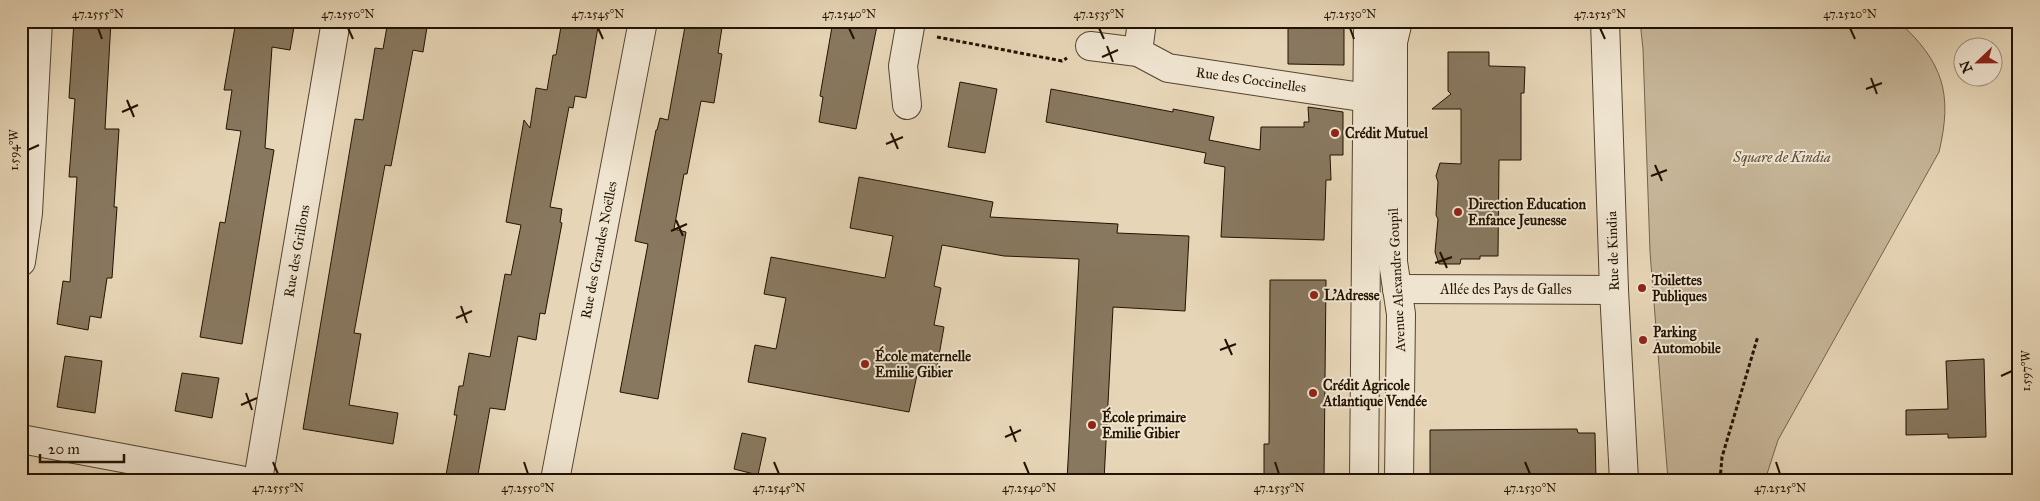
<svg xmlns="http://www.w3.org/2000/svg" width="2040" height="501" font-family="'IM FELL Great Primer',serif">
  <style>
    .green { fill: #c5b497; stroke: #74644c }
    .building { fill: #88785f; stroke: #221300 }
    .lines { fill: none; stroke-linecap: round; stroke-linejoin: round }
    .minor-casing { stroke: #53442e; stroke-width: 30 }
    .path { stroke: #221300; stroke-width: 3; stroke-dasharray: 4 2.5; stroke-linecap: butt }
    .minor { stroke: #efe4d0; stroke-width: 28 }
    .ticks { fill: none; stroke: #221300; stroke-width: 2 }
    .poi-dot { fill: #8f2418; stroke: #efe4d0; stroke-width: 2 }
    .labels { text-anchor: middle; dominant-baseline: central; stroke-width: 4; stroke-linejoin: round; paint-order: stroke }
    .street-label { font-size: 14px; fill: #221300; stroke: #efe4d0 }
    .poi-label { font-size: 14px; font-weight: bold; fill: #221300; stroke: #efe4d0; text-anchor: start }
    .park-label { font-size: 14px; font-style: italic; fill: #5b4b35; stroke: #efe4d0 }
    .neatline { fill: none; stroke: #221300; stroke-width: 2 }
    .ticks-label { font-size: 12px; text-anchor: middle; fill: #221300 }
  </style>
  <rect width="100%" height="100%" fill="#e6d5b6"/>
  <filter id="stains"><feTurbulence type="fractalNoise" baseFrequency=".004" numOctaves="4"/><feColorMatrix values="0 0 0 0 .2 0 0 0 0 .09 0 0 0 0 .02 0 0 0 .5 -.17"/></filter>
  <radialGradient id="worn" r=".72"><stop offset=".6" stop-color="#630" stop-opacity="0"/><stop offset="1" stop-color="#630" stop-opacity=".3"/></radialGradient>
  <path class="green" d="M1640 21H1898C1943 62 1953 93 1939 152L1778 440 1765 480H1668L1650 252 1643 49Z"/>
  <g class="building">
    <polygon points="74,21 111,21 105,129 119,129 114,207 117,207 112,278 107,278 101,318 90,316 88,330 57,324 63,281 70,282 77,177 69,177 75,99 69,98"/>
    <polygon points="236,21 295,21 290,50 272,47 265,148 274,150 242,344 200,337 220,222 225,223 241,131 226,129 232,90 224,90"/>
    <polygon points="388,21 428,21 423,52 413,50 391,166 385,165 354,333 361,334 349,405 398,413 393,444 303,429 355,119 363,120 375,48 383,49"/>
    <polygon points="562,21 599,21 586,98 575,96 573,108 569,107 550,207 562,209 560,222 562,223 545,314 540,313 536,340 518,336 505,410 490,408 477,480 446,475 457,415 454,415 459,386 463,386 469,353 490,357 505,274 511,275 521,225 506,222 524,120 530,128 536,88 547,90 553,55 556,55"/>
    <polygon points="686,21 723,21 718,53 722,54 714,103 701,101 687,174 684,174 674,229 686,232 658,399 620,392 648,244 635,241 656,130 657,130 660,118 668,120"/>
    <polygon points="833,21 878,21 856,129 819,122 823,97 820,96"/>
    <polygon points="1291,21 1344,21 1344,65 1288,64 1288,26 1291,26"/>
    <polygon points="1448,52 1489,52 1489,66 1525,67 1524,93 1521,93 1521,160 1499,160 1498,256 1480,256 1480,259 1461,259 1460,264 1439,264 1435,252 1438,219 1436,215 1438,182 1436,176 1440,163 1461,164 1461,109 1432,109 1451,94 1448,91"/>
    <polygon points="960,82 997,89 985,153 948,147"/>
    <polygon points="1051,89 1173,112 1173,109 1214,117 1209,140 1260,150 1261,127 1304,127 1304,122 1309,122 1308,107 1343,112 1343,155 1330,155 1331,180 1326,180 1324,240 1221,237 1225,167 1204,163 1206,153 1046,122"/>
    <polygon points="859,177 993,202 990,217 1118,224 1117,233 1189,236 1185,311 1113,307 1104,480 1067,480 1079,259 1004,256 942,245 934,286 941,288 934,325 944,327 935,378 917,375 909,412 748,382 755,345 776,349 786,298 764,294 771,257 885,278 893,236 850,228"/>
    <polygon points="1270,280 1326,280 1324,480 1264,480 1264,444 1269,444"/>
    <polygon points="65,356 102,361 95,413 57,407"/>
    <polygon points="1984,359 1986,437 1948,438 1948,434 1906,435 1906,410 1948,409 1946,361"/>
    <polygon points="182,373 219,378 212,418 175,411"/>
    <polygon points="1577,429 1578,433 1595,433 1596,480 1430,480 1430,430"/>
    <polygon points="742,433 766,438 758,475 734,469"/>
  </g>
  <g class="lines">
    <defs>
      <g id="minor">
        <polyline points="1398,21 1393,42 1393,262 1401,314 1399,480"/>
        <polyline points="1605,21 1614,290 1624,480"/>
        <polyline points="1090,46 1138,52 1168,68 1368,98"/>
        <polyline points="1138,52 1142,21"/>
        <polyline points="907,105 903,66 911,21"/>
        <polyline points="21,262 28,213 38,21"/>
        <polyline points="1397,289 1614,290"/>
        <polyline points="21,439 240,480"/>
        <polyline points="258,480 336,21"/>
        <polyline points="555,480 643,21"/>
        <polyline points="1364,480 1368,21"/>
      </g>
    </defs>
    <use href="#minor" class="minor-casing"/>
    <g class="path">
      <polyline points="937,37 1062,61 1067,58"/>
      <polyline points="1720,480 1722,457 1758,336"/>
    </g>
    <use href="#minor" class="minor"/>
  </g>
  <path class="ticks" d="M98 28 102 39M348 28 353 39M598 28 603 39M849 28 854 39M1099 28 1104 39M1350 28 1354 39M1600 28 1605 39M1850 28 1855 39M1107 46 1113 62M1102 57 1118 50M1871 78 1877 94M1866 89 1882 83M127 100 134 117M122 112 138 105M891 133 898 149M886 144 903 137M28 150 39 145M1655 165 1662 181M1651 176 1667 170M676 220 683 236M671 231 687 224M1440 252 1447 268M1435 263 1452 257M461 306 467 323M456 318 472 311M1225 339 1232 355M1220 350 1236 344M2001 376 2012 371M246 393 252 410M241 405 257 398M1010 426 1016 442M1005 437 1021 430M273 462 278 474M524 462 528 474M774 462 779 474M1024 462 1029 474M1275 462 1279 474M1525 462 1530 474M1776 462 1780 474"/>
  <g class="poi-dot">
    <circle cx="1335" cy="133" r="5"/>
    <circle cx="1458" cy="212" r="5"/>
    <circle cx="1642" cy="288" r="5"/>
    <circle cx="1314" cy="295" r="5"/>
    <circle cx="1643" cy="340" r="5"/>
    <circle cx="865" cy="364" r="5"/>
    <circle cx="1313" cy="393" r="5"/>
    <circle cx="1092" cy="425" r="5"/>
  </g>
  <g class="labels">
    <g class="street-label">
      <text transform="translate(1251 80) rotate(8)">Rue des Coccinelles</text>
      <text transform="translate(599 250) rotate(-79)">Rue des Grandes Noëlles</text>
      <text transform="translate(297 251) rotate(-80)">Rue des Grillons</text>
      <text transform="translate(1613 251) rotate(-92)">Rue de Kindia</text>
      <text transform="translate(1397 280) rotate(-93)">Avenue Alexandre Goupil</text>
      <text x="1506" y="289">Allée des Pays de Galles</text>
    </g>
    <g class="poi-label">
      <text x="1345" y="133">Crédit Mutuel</text>
      <text x="1468" y="204">Direction Education<tspan x="1468" dy="16">Enfance Jeunesse</tspan></text>
      <text x="1652" y="280">Toilettes<tspan x="1652" dy="16">Publiques</tspan></text>
      <text x="1324" y="295">L'Adresse</text>
      <text x="1653" y="332">Parking<tspan x="1653" dy="16">Automobile</tspan></text>
      <text x="875" y="356">École maternelle<tspan x="875" dy="16">Emilie Gibier</tspan></text>
      <text x="1323" y="385">Crédit Agricole<tspan x="1323" dy="16">Atlantique Vendée</tspan></text>
      <text x="1102" y="417">École primaire<tspan x="1102" dy="16">Emilie Gibier</tspan></text>
    </g>
    <g class="park-label">
      <text x="1782" y="157">Square de Kindia</text>
    </g>
  </g>
  <rect width="2040" height="501" fill="none" stroke="#e6d5b6" stroke-width="55"/>
  <g transform="translate(1978 62) rotate(248)"><circle r="24" fill="#efe4d0" stroke="#9d907d"/>
  <path d="M0-4L9 19L0 12L-9 19Z" fill="#8f2418"/>
  <text y="-8" font-size="14" font-weight="bold" text-anchor="middle" fill="#221300">N</text>
  </g>
  <path d="M40 454v8h84v-8" fill="none" stroke="#221300" stroke-width="2.5"/>
  <text x="48" y="454" font-size="15" fill="#221300" stroke="#efe4d0" stroke-width="4" paint-order="stroke">20 m</text>
  <rect x="28" y="28" width="1984" height="446" class="neatline"/>
  <g class="ticks-label">
    <text x="98" y="18">47.2555°N</text>
    <text x="348" y="18">47.2550°N</text>
    <text x="598" y="18">47.2545°N</text>
    <text x="849" y="18">47.2540°N</text>
    <text x="1099" y="18">47.2535°N</text>
    <text x="1350" y="18">47.2530°N</text>
    <text x="1600" y="18">47.2525°N</text>
    <text x="1850" y="18">47.2520°N</text>
    <text transform="translate(14 150) rotate(-90)" y="4">1.594°W</text>
    <text transform="translate(2026 371) rotate(-90)" y="4">1.597°W</text>
    <text x="278" y="492">47.2555°N</text>
    <text x="528" y="492">47.2550°N</text>
    <text x="779" y="492">47.2545°N</text>
    <text x="1029" y="492">47.2540°N</text>
    <text x="1279" y="492">47.2535°N</text>
    <text x="1530" y="492">47.2530°N</text>
    <text x="1780" y="492">47.2525°N</text>
  </g>
  <rect width="100%" height="100%" filter="url(#stains)"/>
  <rect width="100%" height="100%" fill="url(#worn)"/>
</svg>
